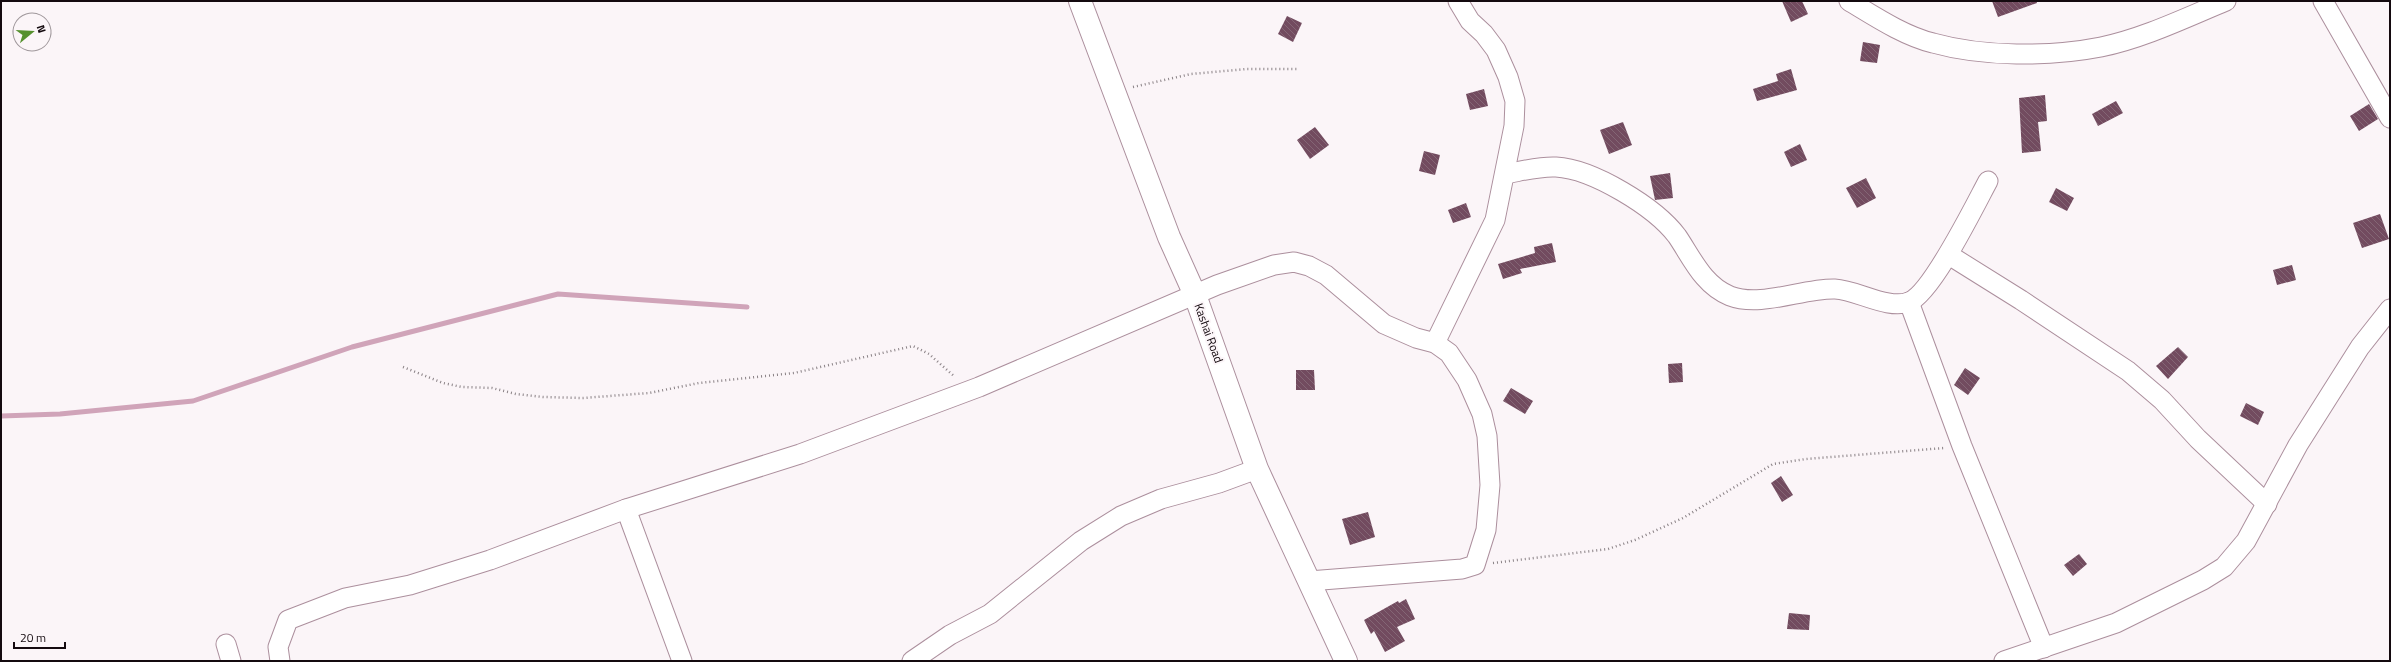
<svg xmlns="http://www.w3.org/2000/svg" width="2391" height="662" font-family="'Titillium Web',sans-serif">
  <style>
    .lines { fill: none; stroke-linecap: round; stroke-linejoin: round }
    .stream { stroke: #d0a4b9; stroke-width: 5 }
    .building { fill: url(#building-back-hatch) }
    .minor-casing { stroke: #ac8f9d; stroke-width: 21 }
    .tertiary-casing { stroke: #ac8f9d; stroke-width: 24 }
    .path { stroke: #898185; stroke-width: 2.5; stroke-dasharray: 1 3; stroke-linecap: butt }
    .minor { stroke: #fff; stroke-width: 19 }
    .tertiary { stroke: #fff; stroke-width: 22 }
    .labels { text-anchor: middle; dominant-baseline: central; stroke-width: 4; stroke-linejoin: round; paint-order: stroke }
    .street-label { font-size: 12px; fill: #140a0f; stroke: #fbf5f8 }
  </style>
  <defs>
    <pattern id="building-back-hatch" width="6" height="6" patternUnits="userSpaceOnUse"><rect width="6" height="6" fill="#724b5f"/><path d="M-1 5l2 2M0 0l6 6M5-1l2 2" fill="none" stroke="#846675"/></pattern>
  </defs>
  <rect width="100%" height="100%" fill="#fbf5f8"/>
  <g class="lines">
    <polyline class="stream" points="1,416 60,414 193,401 352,347 558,294 747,307"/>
  </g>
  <g class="building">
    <polygon points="1782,1 1802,1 1808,14 1791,22"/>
    <polygon points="1992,1 2037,1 2037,3 1998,17"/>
    <polygon points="1287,16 1302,23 1293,42 1278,34"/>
    <polygon points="1863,42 1880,45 1877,63 1860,61"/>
    <polygon points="1791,69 1797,90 1757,101 1753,89 1778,81 1776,74"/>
    <polygon points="1484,89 1488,106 1470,110 1466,94"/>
    <polygon points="2045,95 2047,121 2038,122 2041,151 2022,153 2019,98"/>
    <polygon points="2116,101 2123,113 2098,126 2092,114"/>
    <polygon points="2369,104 2378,119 2359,131 2350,116"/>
    <polygon points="1623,122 1632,145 1609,154 1600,130"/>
    <polygon points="1315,127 1329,145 1310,159 1297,140"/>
    <polygon points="1800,144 1807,160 1791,167 1784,152"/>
    <polygon points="1424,151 1440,155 1435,175 1419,171"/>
    <polygon points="1670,173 1673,198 1655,200 1650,176"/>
    <polygon points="1866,178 1876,198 1857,208 1846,188"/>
    <polygon points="2056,188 2074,198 2067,211 2049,202"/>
    <polygon points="1466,203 1471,217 1453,223 1448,210"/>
    <polygon points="2380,214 2389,239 2362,248 2353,223"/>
    <polygon points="1552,243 1556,262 1520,269 1522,273 1503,279 1498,264 1535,253 1534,247"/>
    <polygon points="2292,265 2296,280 2277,285 2273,270"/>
    <polygon points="2178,347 2188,357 2168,379 2156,366"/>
    <polygon points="1682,363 1683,382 1669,383 1668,364"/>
    <polygon points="1965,368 1980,378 1968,395 1954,385"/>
    <polygon points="1296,370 1314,370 1315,390 1296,390"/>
    <polygon points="1511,388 1533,401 1525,414 1503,401"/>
    <polygon points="2246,403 2264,412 2258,425 2240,416"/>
    <polygon points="1781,476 1793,495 1782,502 1771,483"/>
    <polygon points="1368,512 1375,537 1350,545 1342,519"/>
    <polygon points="2079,554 2087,564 2073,576 2064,565"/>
    <polygon points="1406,599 1415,619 1397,627 1405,641 1385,652 1374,631 1371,634 1364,620 1398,601 1399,603"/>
    <polygon points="1789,613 1810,615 1809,630 1787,629"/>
  </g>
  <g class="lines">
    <defs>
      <g id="minor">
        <path d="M1849 1C1874 16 1904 36 1933 43 1983 57 2050 57 2101 47 2144 38 2185 18 2226 1"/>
        <polyline points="2323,1 2390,118"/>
        <path d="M1505 174C1522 171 1540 166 1556 167 1593 169 1655 207 1677 236 1692 258 1703 285 1730 296 1761 308 1803 288 1835 289 1857 290 1888 310 1909 302 1932 293 1975 205 1988 181"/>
        <polyline points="1949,255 2021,300 2128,371 2162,400 2198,439 2267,504"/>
        <polyline points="1909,302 1962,446 2044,648"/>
        <polyline points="1435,343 1495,220 1514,126 1515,101 1508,77 1496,50 1484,34 1470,21 1458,1"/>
        <polyline points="626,509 682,661"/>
        <polyline points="226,644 231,661"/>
        <polyline points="280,661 278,647 288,620 345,598 410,585 490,560 626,509 800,454 979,387 1217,285 1274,265 1294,262 1309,266 1326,275 1384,324 1416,338 1435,343 1449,353 1467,380 1482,414 1487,436 1490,485 1486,530 1475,565 1462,569 1309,581"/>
        <polyline points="912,661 950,635 990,614 1081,541 1121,516 1161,499 1219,483 1257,469"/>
        <polyline points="2004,661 2116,623 2203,580 2224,567 2246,541 2298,445 2360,347 2390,309"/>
      </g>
      <polyline id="tertiary" points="1080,1 1169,237 1195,295 1257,469 1346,661"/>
    </defs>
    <use href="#minor" class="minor-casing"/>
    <use href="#tertiary" class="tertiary-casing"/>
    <g class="path">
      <polyline points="1133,87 1191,74 1247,69 1297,69"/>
      <polyline points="403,367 443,383 462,387 492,388 516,394 543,397 583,398 649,393 699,383 794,373 913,346 929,354 955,377"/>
      <polyline points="1493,563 1608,549 1635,540 1683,518 1773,464 1806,459 1944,448"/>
    </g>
    <use href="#minor" class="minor"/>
    <use href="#tertiary" class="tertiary"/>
  </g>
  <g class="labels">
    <g class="street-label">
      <text transform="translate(1209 333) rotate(70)">Kashai Road</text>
    </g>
  </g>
  <rect width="2391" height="662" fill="none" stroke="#140a0f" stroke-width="4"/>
  <g transform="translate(32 32) rotate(72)"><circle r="19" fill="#fbf5f8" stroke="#9f979b"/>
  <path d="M0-3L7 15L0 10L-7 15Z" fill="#55902e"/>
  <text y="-6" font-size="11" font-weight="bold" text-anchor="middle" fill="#140a0f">N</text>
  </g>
  <path d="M14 642v6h51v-6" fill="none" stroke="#140a0f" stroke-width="2"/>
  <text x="20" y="642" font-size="12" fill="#140a0f" stroke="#fbf5f8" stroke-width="3" paint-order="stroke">20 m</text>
</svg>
